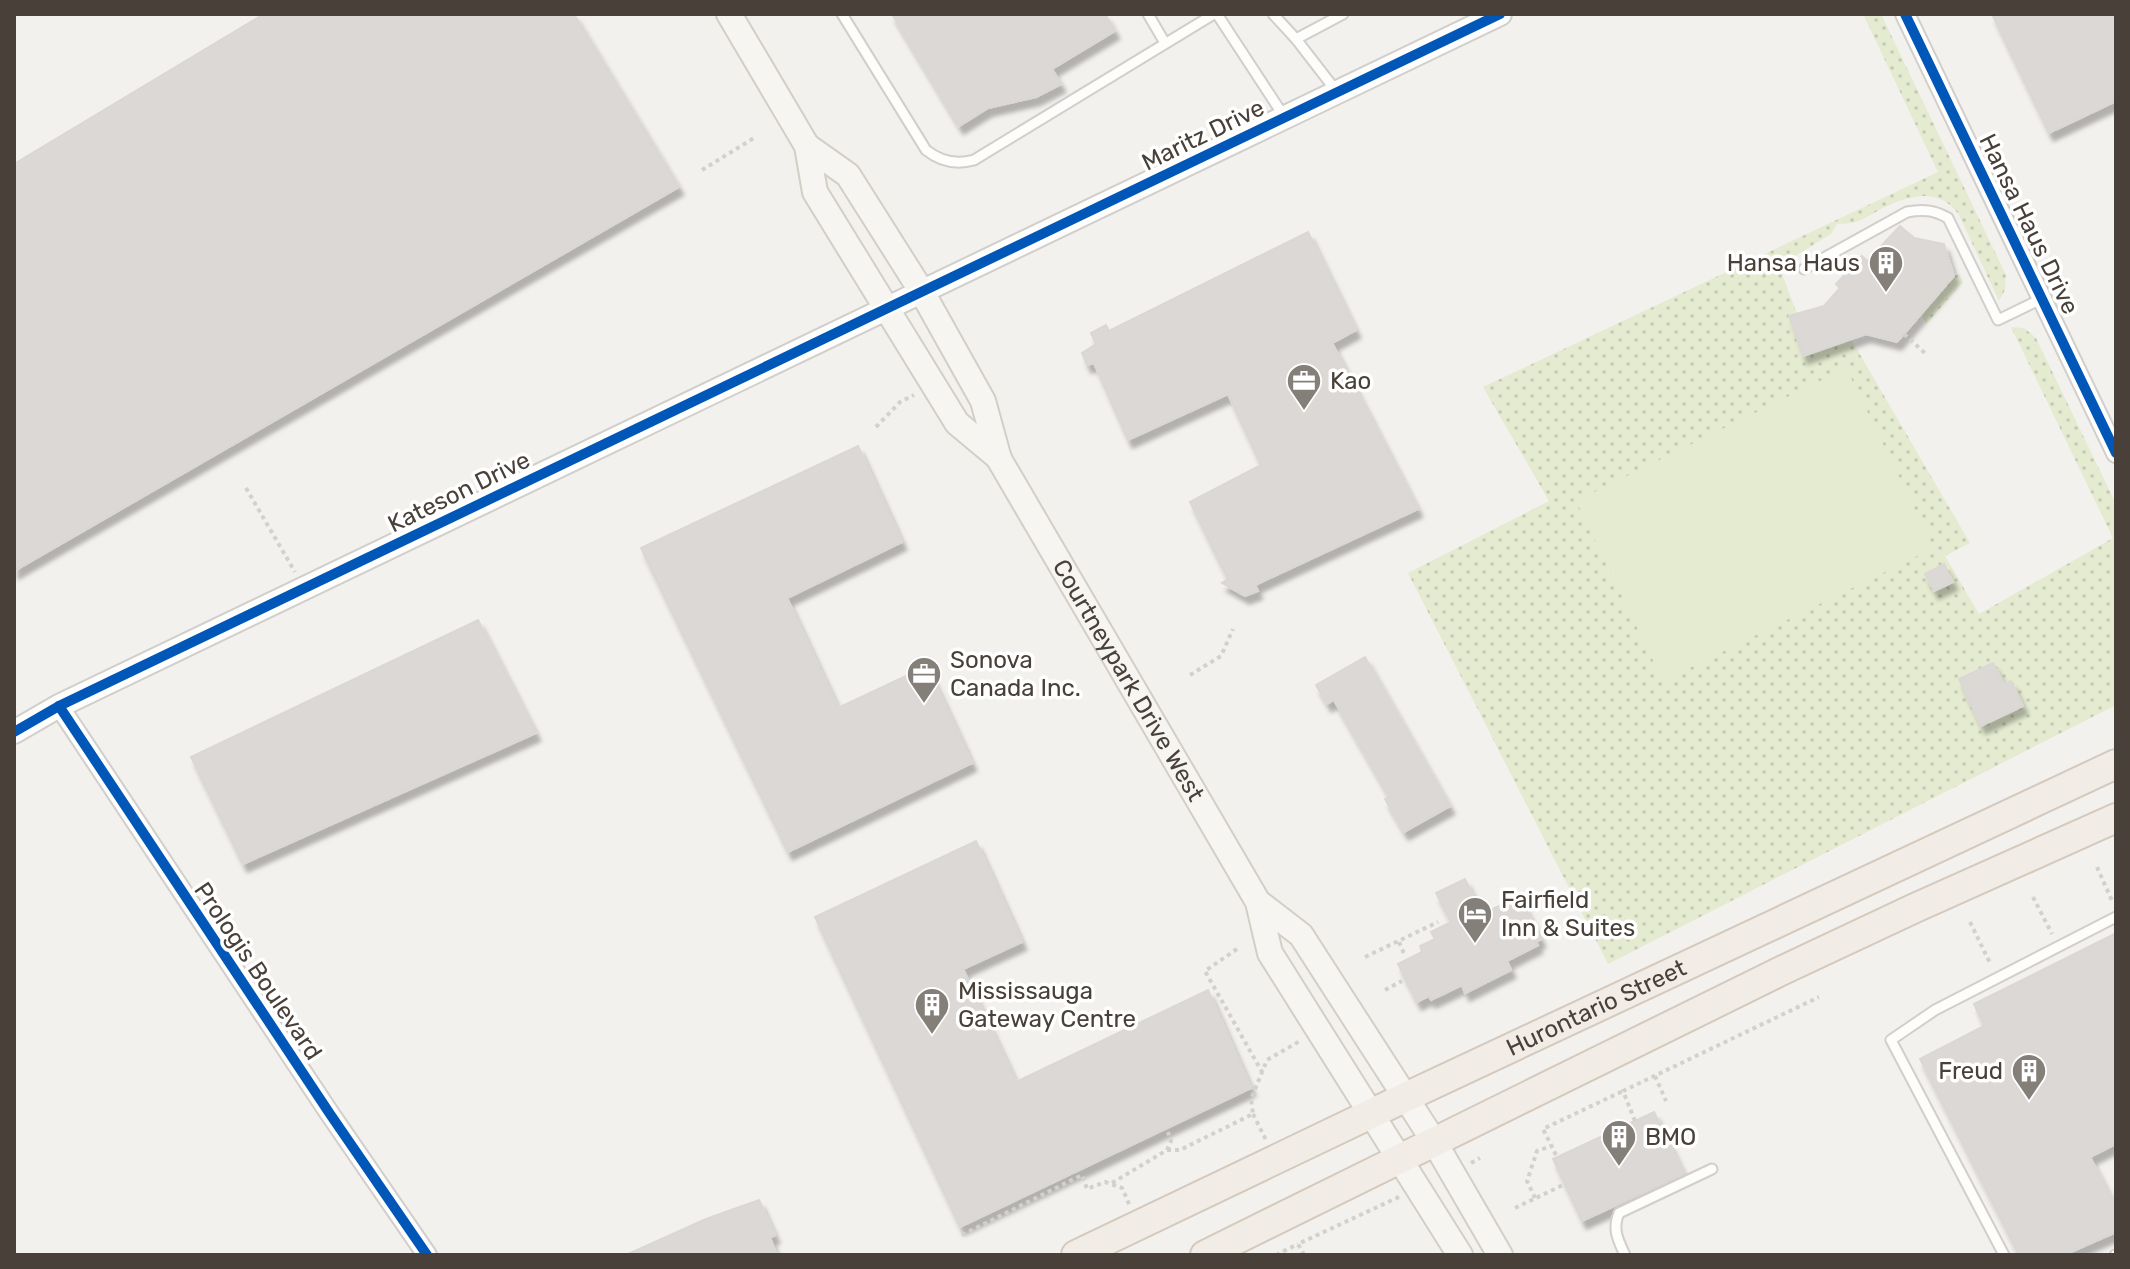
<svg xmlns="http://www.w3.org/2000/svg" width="2130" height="1269" font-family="Rubik,sans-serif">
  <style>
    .grass { fill: url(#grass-dots) }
    .garden { fill: #e4ebd0 }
    .building { fill: #dbd8d5; stroke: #dbd7d4; stroke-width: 2; filter: url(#shadow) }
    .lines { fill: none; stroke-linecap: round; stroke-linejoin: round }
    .service-casing { stroke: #d1cecb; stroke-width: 13 }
    .minor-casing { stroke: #d1cecb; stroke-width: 22 }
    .tertiary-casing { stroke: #d1cecb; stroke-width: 26 }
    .secondary-casing { stroke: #d3cec6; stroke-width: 28 }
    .primary-casing { stroke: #d4c9bc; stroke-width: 32 }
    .path { stroke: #d3d1cc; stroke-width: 4; stroke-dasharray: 4 4; stroke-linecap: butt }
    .service { stroke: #fdfdfc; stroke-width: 9 }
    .minor { stroke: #fdfdfc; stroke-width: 18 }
    .tertiary { stroke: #fdfdfc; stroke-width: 22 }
    .secondary { stroke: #f7f5f1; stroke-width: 24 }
    .primary { stroke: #f1ece6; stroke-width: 28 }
    .cycleway-casing { stroke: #fff; stroke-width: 15 }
    .cycleway { stroke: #0057b8; stroke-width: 10 }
    .labels { text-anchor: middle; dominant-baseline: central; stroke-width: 7; stroke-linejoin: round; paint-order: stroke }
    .street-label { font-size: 24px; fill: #494139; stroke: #fff }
    .poi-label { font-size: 24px; fill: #494139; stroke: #fff; text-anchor: start }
  </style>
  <defs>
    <pattern id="grass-dots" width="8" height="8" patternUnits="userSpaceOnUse" patternTransform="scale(2)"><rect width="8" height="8" fill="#e4ebd0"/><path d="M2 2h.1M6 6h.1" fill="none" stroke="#c5cbb3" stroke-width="1.8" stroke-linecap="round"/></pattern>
    <filter id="shadow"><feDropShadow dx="4.5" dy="8" stdDeviation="2" flood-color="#0004"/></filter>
  </defs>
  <rect width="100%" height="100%" fill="#f3f1ee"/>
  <g class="grass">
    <path d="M1863 14H1881L2006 275 2005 290 1999 301 1959 215C1939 185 1906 196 1879 210 1872 214 1864 219 1856 222 1850 224 1843 223 1837 224L1831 234 1779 266 1797 314 1790 317 1803 355 1851 339 1970 543 1945 556 1979 614 2113 538 2011 327 2024 328 2036 338 2116 504V705L1608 964 1408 573 1549 501 1483 387 1938 172Z"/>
    <polygon points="1959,274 1963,282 1926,324 1921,314 1954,276"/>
  </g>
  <polygon class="garden" points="1846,368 1934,548 1663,681 1576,501"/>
  <g class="building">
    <polygon points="264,14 574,14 679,187 14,571 14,164"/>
    <polygon points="892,14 1105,14 1115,31 1052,69 1061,84 1036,97 988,108 959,126"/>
    <polygon points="1992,14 2116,14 2116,101 2049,133"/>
    <polygon points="1900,226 1914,238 1944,244 1954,276 1897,342 1866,334 1803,356 1789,316 1824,306 1840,288 1836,284 1862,256 1867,261"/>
    <polygon points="1308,232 1356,330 1332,343 1418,509 1255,585 1258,591 1245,596 1222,583 1228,579 1190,502 1261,465 1228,394 1128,440 1094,363 1087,365 1082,353 1096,344 1091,333 1106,325 1109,331"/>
    <polygon points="858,446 902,542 787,598 838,708 927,666 972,763 788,852 641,548"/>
    <polygon points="1944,564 1953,582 1934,591 1925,574"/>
    <polygon points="478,620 536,733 243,864 191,757"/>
    <polygon points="1365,657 1450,806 1404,832 1385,799 1389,796 1334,700 1327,704 1316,685"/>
    <polygon points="1993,663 2004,684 2011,681 2023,706 1981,726 1959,679"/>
    <polygon points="976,841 1022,942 963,969 1016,1082 1208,990 1251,1088 960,1227 815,917"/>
    <polygon points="1465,879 1482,914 1503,904 1505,908 1514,904 1515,907 1523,903 1541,939 1536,942 1538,945 1507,961 1511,970 1465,993 1462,985 1431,1000 1429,996 1417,1002 1398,964 1422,952 1420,946 1435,939 1431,932 1451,922 1436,893"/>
    <polygon points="2116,933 2116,1144 2090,1157 2116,1208 2116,1232 2064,1255 2019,1255 1920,1059 1984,1026 1974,1004"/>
    <polygon points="1654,1112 1684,1174 1582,1221 1553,1159"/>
    <polygon points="759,1200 775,1235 770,1238 777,1255 626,1255 706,1219"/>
  </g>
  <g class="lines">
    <defs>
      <g id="service">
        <path d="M842 14 926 150C941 162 956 165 974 160L1214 14"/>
        <polyline points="1148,14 1165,43"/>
        <polyline points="1217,14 1285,118"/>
        <polyline points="1273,14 1296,39 1337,92"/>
        <polyline points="1296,39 1343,14"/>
        <path d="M1804 269 1907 212C1923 209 1934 210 1948 218L1998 320 2043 298"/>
        <path d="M1625 1255C1618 1240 1612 1229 1619 1213L1712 1169"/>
        <polyline points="2004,1255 1891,1040 1935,1010 2116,917"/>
        <polyline points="2115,1255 2116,1255"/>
      </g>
      <g id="minor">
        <polyline points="1905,14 2116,453"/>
        <polyline points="59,706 330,1114 427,1255"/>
      </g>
      <polyline id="tertiary" points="14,732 59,706 1500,14"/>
      <g id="secondary">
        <polyline points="729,14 807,146 815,192 957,423 999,458"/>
        <path id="s1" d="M807 146 848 175 922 292 983 401 999 459 1258 902 1270 953 1460 1255"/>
        <polyline points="1258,902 1301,935 1435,1143 1500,1255"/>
      </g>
      <g id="primary">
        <path id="s2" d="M1076 1255 1406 1097 2116 764"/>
        <polyline points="1205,1255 1783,970 1915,908 2116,818"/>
      </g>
    </defs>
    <use href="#service" class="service-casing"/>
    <use href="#minor" class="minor-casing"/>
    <use href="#tertiary" class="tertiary-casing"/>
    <use href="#secondary" class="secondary-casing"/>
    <use href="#primary" class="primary-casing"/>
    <g class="path">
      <polyline points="702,170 754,138"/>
      <polyline points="1904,334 1927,355"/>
      <polyline points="876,427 900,402 914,395"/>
      <polyline points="246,488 295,572"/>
      <polyline points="1190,675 1221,656 1233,629"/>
      <polyline points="2097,867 2113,903"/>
      <polyline points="2033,897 2052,934"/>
      <polyline points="1970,922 1991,965"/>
      <polyline points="1399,942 1405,956"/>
      <polyline points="1237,949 1205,971 1262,1072"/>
      <polyline points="1365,957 1438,922"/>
      <polyline points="1385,990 1402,981"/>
      <polyline points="1655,1076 1666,1101"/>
      <polyline points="1253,1114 1266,1140"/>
      <polyline points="1635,1121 1623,1091 1819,997"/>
      <polyline points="1167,1150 1180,1150 1253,1114 1251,1099 1267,1060 1300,1041"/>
      <polyline points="1556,1155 1543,1129 1623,1091"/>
      <polyline points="1471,1163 1480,1158"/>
      <polyline points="1112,1183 1167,1150 1171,1141 1168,1132"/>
      <polyline points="1535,1198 1527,1181 1537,1151 1551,1146"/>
      <polyline points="1515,1208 1563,1185"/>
      <polyline points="962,1235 1082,1175 1087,1189 1105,1182 1122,1188 1130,1206"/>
      <polyline points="1276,1255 1298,1244"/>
      <polyline points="1304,1255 1298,1244 1401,1196"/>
    </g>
    <use href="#service" class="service"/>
    <use href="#minor" class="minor"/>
    <use href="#tertiary" class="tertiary"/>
    <use href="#secondary" class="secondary"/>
    <use href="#primary" class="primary"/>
    <defs>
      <g id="cycleway">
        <polyline points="1905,14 2116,453"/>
        <polyline points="59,706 330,1114 427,1255"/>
        <polyline points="14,732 59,706 1500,14"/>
      </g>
    </defs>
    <use href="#cycleway" class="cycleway-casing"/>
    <use href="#cycleway" class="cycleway"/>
  </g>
  <defs>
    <symbol id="building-pin" viewBox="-11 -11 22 30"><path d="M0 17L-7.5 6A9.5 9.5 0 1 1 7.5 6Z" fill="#847f78" stroke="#fff"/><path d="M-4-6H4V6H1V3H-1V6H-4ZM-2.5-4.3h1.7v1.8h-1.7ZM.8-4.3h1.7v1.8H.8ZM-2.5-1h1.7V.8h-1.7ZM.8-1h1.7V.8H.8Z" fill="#fff"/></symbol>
    <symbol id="office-pin" viewBox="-11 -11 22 30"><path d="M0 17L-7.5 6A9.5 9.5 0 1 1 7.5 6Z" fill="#847f78" stroke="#fff"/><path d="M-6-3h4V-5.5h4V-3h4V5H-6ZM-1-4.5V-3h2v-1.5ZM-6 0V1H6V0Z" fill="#fff"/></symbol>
    <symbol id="hotel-pin" viewBox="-11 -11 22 30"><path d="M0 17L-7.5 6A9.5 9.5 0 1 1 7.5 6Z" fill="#847f78" stroke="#fff"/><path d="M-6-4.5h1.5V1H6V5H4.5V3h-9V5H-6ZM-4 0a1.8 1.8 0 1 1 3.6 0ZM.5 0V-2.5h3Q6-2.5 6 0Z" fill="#fff"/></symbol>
  </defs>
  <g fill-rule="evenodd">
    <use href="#building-pin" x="1866" y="243" width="40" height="54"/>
    <use href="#office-pin" x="1284" y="361" width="40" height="54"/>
    <use href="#office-pin" x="904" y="654" width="40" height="54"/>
    <use href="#hotel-pin" x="1455" y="894" width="40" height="54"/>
    <use href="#building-pin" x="912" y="985" width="40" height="54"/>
    <use href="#building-pin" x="2009" y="1051" width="40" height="54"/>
    <use href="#building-pin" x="1599" y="1117" width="40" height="54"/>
  </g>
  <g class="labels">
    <g class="street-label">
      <text transform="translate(1203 135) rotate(-26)">Maritz Drive</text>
      <text transform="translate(2029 224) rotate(64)">Hansa Haus Drive</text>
      <text transform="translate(459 492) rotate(-26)">Kateson Drive</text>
      <text stroke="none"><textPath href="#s1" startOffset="630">Courtneypark Drive West</textPath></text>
      <text transform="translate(258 971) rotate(56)">Prologis Boulevard</text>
      <text stroke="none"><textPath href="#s2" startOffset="576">Hurontario Street</textPath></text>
    </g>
    <g class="poi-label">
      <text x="1860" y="263" text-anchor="end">Hansa Haus</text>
      <text x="1330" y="381">Kao</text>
      <text x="950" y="660">Sonova<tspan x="950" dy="28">Canada Inc.</tspan></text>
      <text x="1501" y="900">Fairfield<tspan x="1501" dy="28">Inn &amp; Suites</tspan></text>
      <text x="958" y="991">Mississauga<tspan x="958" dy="28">Gateway Centre</tspan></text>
      <text x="2003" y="1071" text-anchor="end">Freud</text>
      <text x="1645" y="1137">BMO</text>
    </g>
  </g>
  <rect width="2130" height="1269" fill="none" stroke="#494139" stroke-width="32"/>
</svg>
